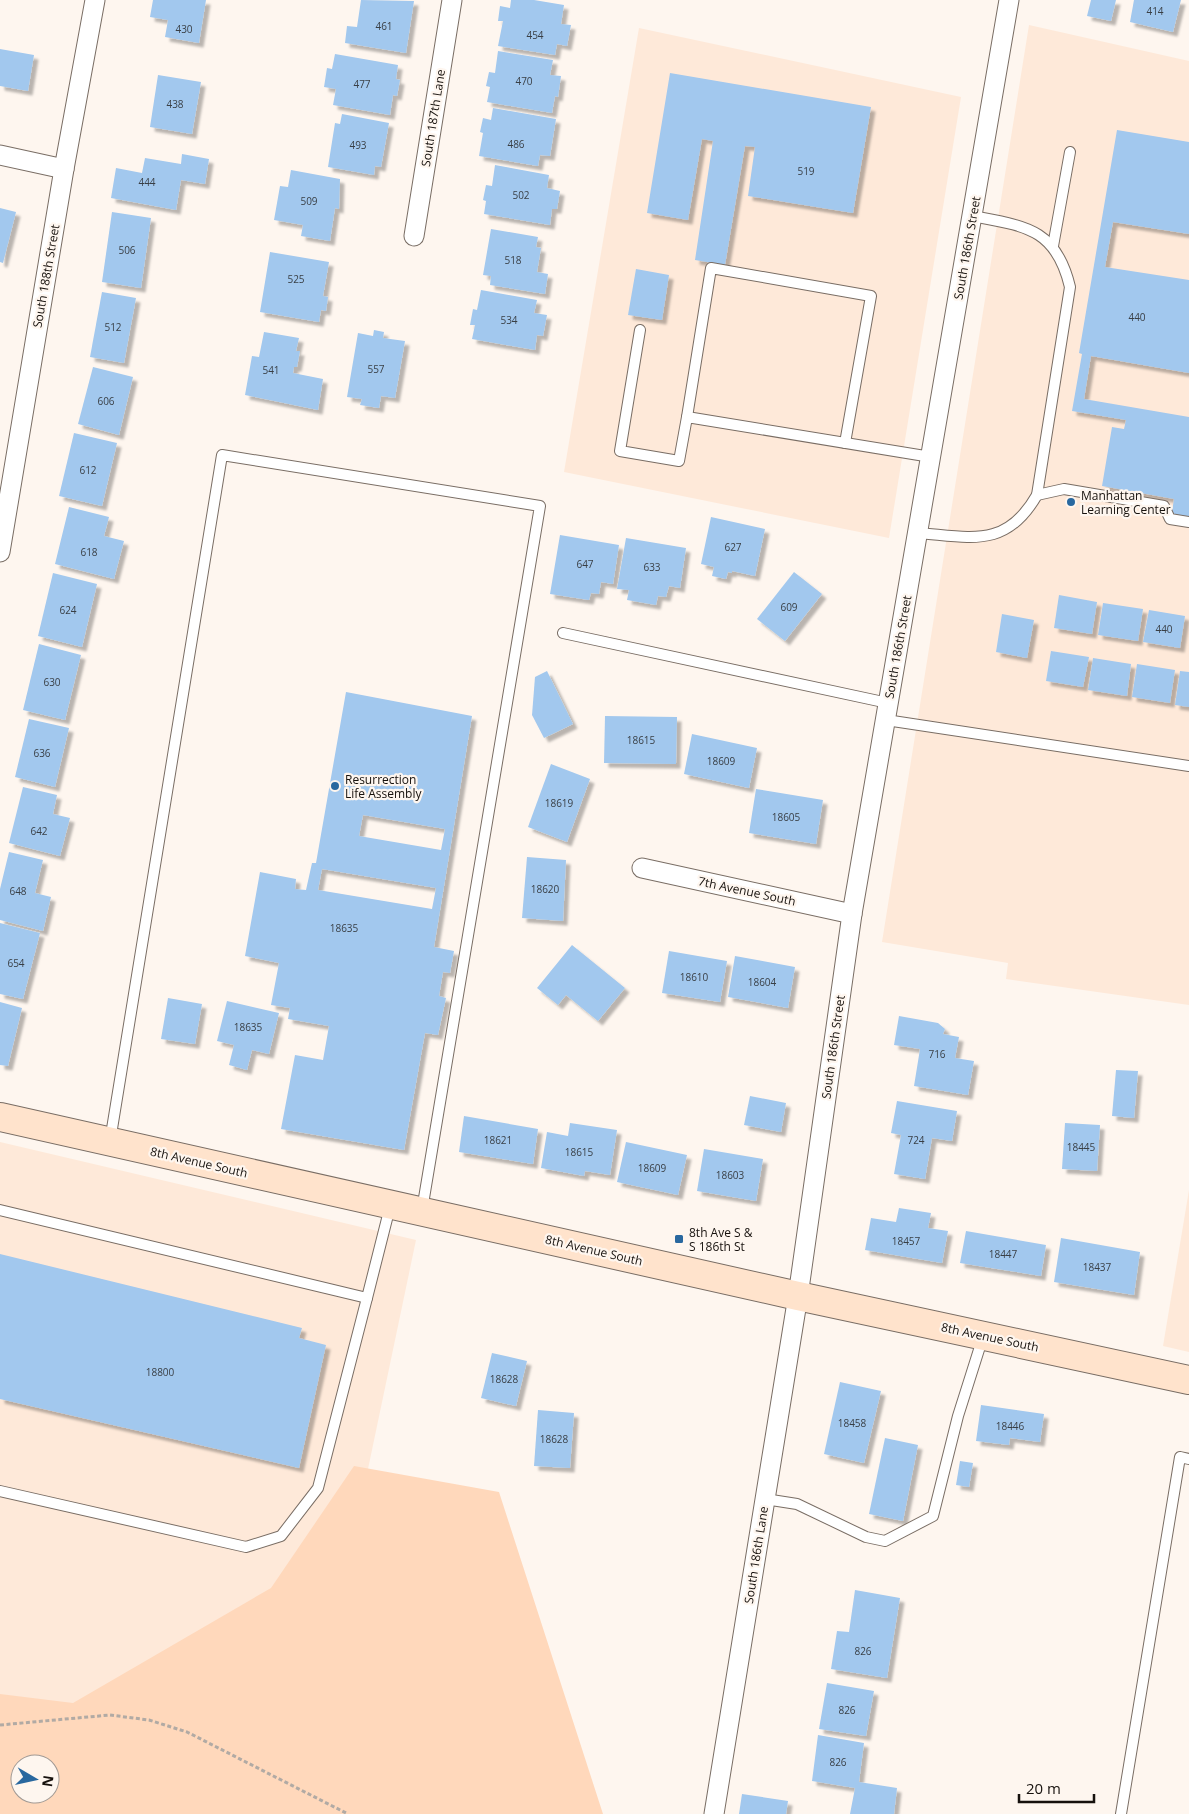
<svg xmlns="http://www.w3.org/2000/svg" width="1189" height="1814" font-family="'Open Sans',sans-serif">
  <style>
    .built { fill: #fee9d9 }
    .green { fill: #ffd8bb; fill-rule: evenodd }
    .building { fill: #a2c8ee; fill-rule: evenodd; filter: url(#shadow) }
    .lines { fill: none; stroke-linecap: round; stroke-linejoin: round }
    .lane-casing { stroke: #796d64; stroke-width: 12 }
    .street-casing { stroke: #796d64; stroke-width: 21 }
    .secondary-casing { stroke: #796d64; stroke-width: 30 }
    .path { stroke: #b1aaa4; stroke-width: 3; stroke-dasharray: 4 2.5; stroke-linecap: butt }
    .lane { stroke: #fff; stroke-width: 10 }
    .street { stroke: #fff; stroke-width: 19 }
    .secondary { stroke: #ffe3cc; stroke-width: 28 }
    .poi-dot { fill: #29689f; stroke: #fef6ef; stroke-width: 2 }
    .labels { text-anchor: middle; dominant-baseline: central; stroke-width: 4.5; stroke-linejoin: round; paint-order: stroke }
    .number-label { font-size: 10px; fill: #393f45 }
    .street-label { font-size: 12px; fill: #16110d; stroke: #fef6ef }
    .poi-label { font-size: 12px; fill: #16110d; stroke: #fef6ef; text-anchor: start }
  </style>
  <defs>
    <filter id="shadow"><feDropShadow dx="4.5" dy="4.5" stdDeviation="1" flood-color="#0004"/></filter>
  </defs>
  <rect width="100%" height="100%" fill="#fef6ef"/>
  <g class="built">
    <polygon points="1029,25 1189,61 1189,1005 1006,979 1008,963 882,942"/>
    <polygon points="639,28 961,97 889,538 564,472"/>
    <polygon points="0,1142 416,1240 355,1531 207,1679 0,1727"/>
    <polygon points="1189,1190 1189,1352 1163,1346"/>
  </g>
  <path class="green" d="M354 1466 499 1492 603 1814H0V1694L73 1703 271 1588ZM20 1764H50V1794H20Z"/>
  <g class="building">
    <polygon points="153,0 206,0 199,43 165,37 168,20 150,17"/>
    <polygon points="361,0 414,1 406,53 345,43 347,26 357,27"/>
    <polygon points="511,0 534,0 564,5 561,24 571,25 567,46 557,44 555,55 498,46 503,21 498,21 500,6 510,8"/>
    <polygon points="1091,0 1116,0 1111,21 1087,16"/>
    <polygon points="1134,0 1181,0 1173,32 1130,22"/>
    <polygon points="0,49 34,55 28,91 0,86"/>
    <polygon points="498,51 553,60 550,75 561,76 558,97 555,96 552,113 487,102 490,87 486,86 489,72 495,73"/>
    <polygon points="335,54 398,65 396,79 400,80 397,96 393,95 390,115 333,105 336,89 324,87 327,68 332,69"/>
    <polygon points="670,73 871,107 853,213 748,196 755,147 745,146 725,265 695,260 713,141 702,139 688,220 647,213"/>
    <polygon points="158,75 201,82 192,134 150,127"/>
    <polygon points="493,108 556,119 550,156 540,155 538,166 479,156 483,133 480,132 483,118 491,120"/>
    <polygon points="342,114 389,123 381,167 375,166 374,175 328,167 335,123 340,124"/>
    <polygon points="1117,130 1189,142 1189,234 1113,222 1105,267 1189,280 1189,373 1091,356 1084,399 1189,417 1189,521 1171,518 1174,499 1102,486 1112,427 1124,429 1126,420 1072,411 1082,354 1079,353"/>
    <polygon points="182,154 209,159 205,184 181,180 176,210 111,198 116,168 142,173 145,158 181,164"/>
    <polygon points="495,165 549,175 547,188 560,191 557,209 552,209 550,225 484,214 486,201 483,200 486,185 492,186"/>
    <polygon points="291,170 340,179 339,209 335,208 330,241 301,236 303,225 274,220 280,186 288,187"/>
    <polygon points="0,208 16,212 3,263 0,262"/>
    <polygon points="112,212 151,218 141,288 102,282"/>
    <polygon points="491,229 538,237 536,247 541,248 537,272 548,274 545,294 490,285 491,276 483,275"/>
    <polygon points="270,252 329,262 323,296 328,297 326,311 321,310 319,322 260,312"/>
    <polygon points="636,269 669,275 662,320 628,315"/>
    <polygon points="481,290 537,300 534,313 547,315 543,336 537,335 535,350 472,339 475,325 470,325 473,309 477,310"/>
    <polygon points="102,292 136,298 124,363 90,357"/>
    <polygon points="374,330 384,332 383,338 405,341 395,398 381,396 379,408 360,405 362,399 347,397 358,333 373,336"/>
    <polygon points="264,332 299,338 296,351 300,351 297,367 294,367 293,373 323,379 318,410 245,395 252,356 259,357"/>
    <polygon points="93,367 133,377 119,435 78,424"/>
    <polygon points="74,433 117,443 102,506 59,496"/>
    <polygon points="69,507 109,517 104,536 124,541 114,579 55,564"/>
    <polygon points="711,517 765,529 755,576 732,571 732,573 728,572 726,579 712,576 714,567 701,564"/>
    <polygon points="560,535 619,545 613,584 601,582 599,594 591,593 589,600 550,594"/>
    <polygon points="626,538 686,548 680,588 669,586 666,597 658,596 656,605 627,600 629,590 617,589"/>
    <polygon points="794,572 822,594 785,641 757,619"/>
    <polygon points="53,573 97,584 82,647 38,636"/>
    <polygon points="1059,595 1097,602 1092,634 1054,628"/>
    <polygon points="1103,603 1143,609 1138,641 1098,635"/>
    <polygon points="1149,610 1185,616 1180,648 1143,642"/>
    <polygon points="1002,614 1034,620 1027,658 996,652"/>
    <polygon points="39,644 81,655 65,720 23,710"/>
    <polygon points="1051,651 1089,657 1083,687 1046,681"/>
    <polygon points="1093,658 1131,664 1127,696 1088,690"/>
    <polygon points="1137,664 1175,670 1170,703 1132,697"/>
    <polygon points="547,671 573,724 544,738 532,715 535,677"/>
    <polygon points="1180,671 1189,672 1189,707 1175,705"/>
    <path d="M346 692 472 716 434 947 454 951 450 973 443 972 439 996 446 998 438 1035 425 1033 404 1150 281 1129 295 1055 323 1060 329 1026 288 1019 290 1008 271 1005 279 963 245 956 260 872 296 879 295 889 306 890 312 863H316ZM363 815 445 829 441 850 359 836ZM322 869 436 888 432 909 318 890Z"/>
    <polygon points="605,716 677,717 676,764 604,763"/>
    <polygon points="29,719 69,728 55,787 15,777"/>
    <polygon points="692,734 757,748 749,788 684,774"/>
    <polygon points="551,764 590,779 567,842 528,827"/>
    <polygon points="23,787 57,795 53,814 70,818 60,856 9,843"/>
    <polygon points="756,789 823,800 816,844 749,833"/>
    <polygon points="9,852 43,860 35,893 51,897 43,931 0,920 0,889"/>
    <polygon points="527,857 566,860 563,921 522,918"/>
    <polygon points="0,923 40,933 23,999 0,994"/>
    <polygon points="572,945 625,988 598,1021 566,995 558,1005 537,988"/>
    <polygon points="669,951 727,961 720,1002 662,993"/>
    <polygon points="735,956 795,967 788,1008 728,997"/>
    <polygon points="168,998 202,1004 195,1044 161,1039"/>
    <polygon points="227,1001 279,1013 269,1054 252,1050 247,1070 229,1065 234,1045 217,1041"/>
    <polygon points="0,1002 22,1008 8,1066 0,1065"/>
    <polygon points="899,1016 938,1023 945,1029 943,1034 959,1037 955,1058 974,1061 968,1095 914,1086 920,1049 894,1045"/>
    <polygon points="1116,1070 1138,1071 1134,1118 1112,1116"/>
    <polygon points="750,1096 786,1103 781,1132 744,1125"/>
    <polygon points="897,1101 957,1111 952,1141 932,1138 925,1179 894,1174 901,1135 891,1133"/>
    <polygon points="464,1116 538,1129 533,1164 459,1152"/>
    <polygon points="570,1123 617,1130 610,1175 585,1171 584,1176 541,1168 547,1132 568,1136"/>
    <polygon points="1065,1123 1100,1125 1097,1171 1062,1169"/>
    <polygon points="626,1142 687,1155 678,1195 617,1182"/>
    <polygon points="704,1149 763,1159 756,1201 697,1191"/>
    <polygon points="899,1208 931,1213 928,1228 948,1231 942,1263 865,1250 871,1218 896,1222"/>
    <polygon points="966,1231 1046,1245 1041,1276 960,1263"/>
    <polygon points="1061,1238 1140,1252 1134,1295 1054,1282"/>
    <polygon points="0,1254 302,1328 299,1338 326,1345 299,1468 0,1399"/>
    <polygon points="492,1353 527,1361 516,1406 481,1398"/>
    <polygon points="840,1382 881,1391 864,1463 824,1454"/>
    <polygon points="981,1405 1044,1414 1040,1442 1010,1438 1009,1445 976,1441"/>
    <polygon points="538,1410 574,1413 570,1468 534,1466"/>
    <polygon points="885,1438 918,1445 903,1521 869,1514"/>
    <polygon points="960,1461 973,1463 969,1487 956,1485"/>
    <polygon points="855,1590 900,1598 887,1678 831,1669 837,1631 849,1632"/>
    <polygon points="827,1683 874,1691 866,1736 819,1729"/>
    <polygon points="818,1735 864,1743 859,1782 897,1788 894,1814 850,1814 855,1788 812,1781"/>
    <polygon points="742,1794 788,1801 786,1814 739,1814"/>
  </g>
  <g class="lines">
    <defs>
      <g id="lane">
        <polyline points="1053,246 1070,152"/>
        <polyline points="640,330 620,451 679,461 687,417 931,457"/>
        <polyline points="687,417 711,268 871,296 845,443"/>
        <polyline points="1037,495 1064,489 1164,506 1170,519 1189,522"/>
        <path d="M918 533C971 537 1006 549 1037 495L1070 287C1056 228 1025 226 972 216"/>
        <polyline points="563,633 888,703"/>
        <polyline points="886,720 1189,766"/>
        <polyline points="110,1141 222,455 540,506 422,1210"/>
        <polyline points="0,1210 367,1298 390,1207"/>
        <polyline points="0,1491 246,1547 281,1536 318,1488 367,1298"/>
        <polyline points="765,1499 797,1504 866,1537 885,1541 933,1516 958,1416 983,1337"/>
        <polyline points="1121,1814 1180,1457 1189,1459"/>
      </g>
      <g id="street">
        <polyline points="0,155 64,169"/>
        <polyline points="414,236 452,0"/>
        <polyline points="0,552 64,169 95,0"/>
        <polyline points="642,868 852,914"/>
        <polyline points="714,1814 798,1296 852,914 1009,0"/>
      </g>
      <polyline id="secondary" points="0,1117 798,1296 1189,1380"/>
    </defs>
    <use href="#lane" class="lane-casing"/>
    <use href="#street" class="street-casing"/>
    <use href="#secondary" class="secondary-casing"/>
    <polyline class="path" points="0,1725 110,1715 149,1720 187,1732 348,1814"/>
    <use href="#lane" class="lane"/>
    <use href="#street" class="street"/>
    <use href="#secondary" class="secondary"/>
  </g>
  <g class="poi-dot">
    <circle cx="1071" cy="502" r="5"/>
    <circle cx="335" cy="786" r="5"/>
    <rect x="674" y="1234" width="10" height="10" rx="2.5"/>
  </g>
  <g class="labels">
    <g class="number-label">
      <text x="1155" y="11">414</text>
      <text x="384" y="26">461</text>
      <text x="184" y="29">430</text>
      <text x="535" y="35">454</text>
      <text x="524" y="81">470</text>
      <text x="362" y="84">477</text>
      <text x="175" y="104">438</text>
      <text x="516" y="144">486</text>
      <text x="358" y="145">493</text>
      <text x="806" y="171">519</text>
      <text x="147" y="182">444</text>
      <text x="521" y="195">502</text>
      <text x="309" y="201">509</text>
      <text x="127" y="250">506</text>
      <text x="513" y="260">518</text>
      <text x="296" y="279">525</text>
      <text x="1137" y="317">440</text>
      <text x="509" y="320">534</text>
      <text x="113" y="327">512</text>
      <text x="376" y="369">557</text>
      <text x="271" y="370">541</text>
      <text x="106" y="401">606</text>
      <text x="88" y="470">612</text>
      <text x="733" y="547">627</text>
      <text x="89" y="552">618</text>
      <text x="585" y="564">647</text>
      <text x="652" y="567">633</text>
      <text x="789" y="607">609</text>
      <text x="68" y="610">624</text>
      <text x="1164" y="629">440</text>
      <text x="52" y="682">630</text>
      <text x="641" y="740">18615</text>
      <text x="42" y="753">636</text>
      <text x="721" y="761">18609</text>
      <text x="559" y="803">18619</text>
      <text x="786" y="817">18605</text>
      <text x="39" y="831">642</text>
      <text x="545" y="889">18620</text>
      <text x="18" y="891">648</text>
      <text x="344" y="928">18635</text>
      <text x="16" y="963">654</text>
      <text x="694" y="977">18610</text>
      <text x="762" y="982">18604</text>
      <text x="248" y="1027">18635</text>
      <text x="937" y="1054">716</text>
      <text x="498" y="1140">18621</text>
      <text x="916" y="1140">724</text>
      <text x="1081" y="1147">18445</text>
      <text x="579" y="1152">18615</text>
      <text x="652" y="1168">18609</text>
      <text x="730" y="1175">18603</text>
      <text x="906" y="1241">18457</text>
      <text x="1003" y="1254">18447</text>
      <text x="1097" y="1267">18437</text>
      <text x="160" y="1372">18800</text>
      <text x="504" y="1379">18628</text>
      <text x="852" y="1423">18458</text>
      <text x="1010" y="1426">18446</text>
      <text x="554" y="1439">18628</text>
      <text x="863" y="1651">826</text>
      <text x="847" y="1710">826</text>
      <text x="838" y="1762">826</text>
    </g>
    <g class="street-label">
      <text transform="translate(433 118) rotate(-81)">South 187th Lane</text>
      <text transform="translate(967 248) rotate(-80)">South 186th Street</text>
      <text transform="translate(46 276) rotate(-80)">South 188th Street</text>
      <text transform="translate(898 647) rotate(-80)">South 186th Street</text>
      <text transform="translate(747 891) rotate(12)">7th Avenue South</text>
      <text transform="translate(833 1047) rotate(-82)">South 186th Street</text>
      <text transform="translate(199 1162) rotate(13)">8th Avenue South</text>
      <text transform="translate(594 1250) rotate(13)">8th Avenue South</text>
      <text transform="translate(990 1337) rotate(12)">8th Avenue South</text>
      <text transform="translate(756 1555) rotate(-81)">South 186th Lane</text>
    </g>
    <g class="poi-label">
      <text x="1081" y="495">Manhattan<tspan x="1081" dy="14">Learning Center</tspan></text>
      <text x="345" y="779">Resurrection<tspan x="345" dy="14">Life Assembly</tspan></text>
      <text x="689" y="1232">8th Ave S &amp;<tspan x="689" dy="14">S 186th St</tspan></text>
    </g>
  </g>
  <g transform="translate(35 1779) rotate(99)"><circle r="24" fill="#fef6ef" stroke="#a19a95"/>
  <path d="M0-4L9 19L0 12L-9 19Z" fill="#29689f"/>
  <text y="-8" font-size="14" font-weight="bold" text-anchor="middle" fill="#16110d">N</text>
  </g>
  <path d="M1019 1794v8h75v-8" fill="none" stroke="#16110d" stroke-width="2.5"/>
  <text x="1026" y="1794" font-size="15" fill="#16110d" stroke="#fef6ef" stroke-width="4" paint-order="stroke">20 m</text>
</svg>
